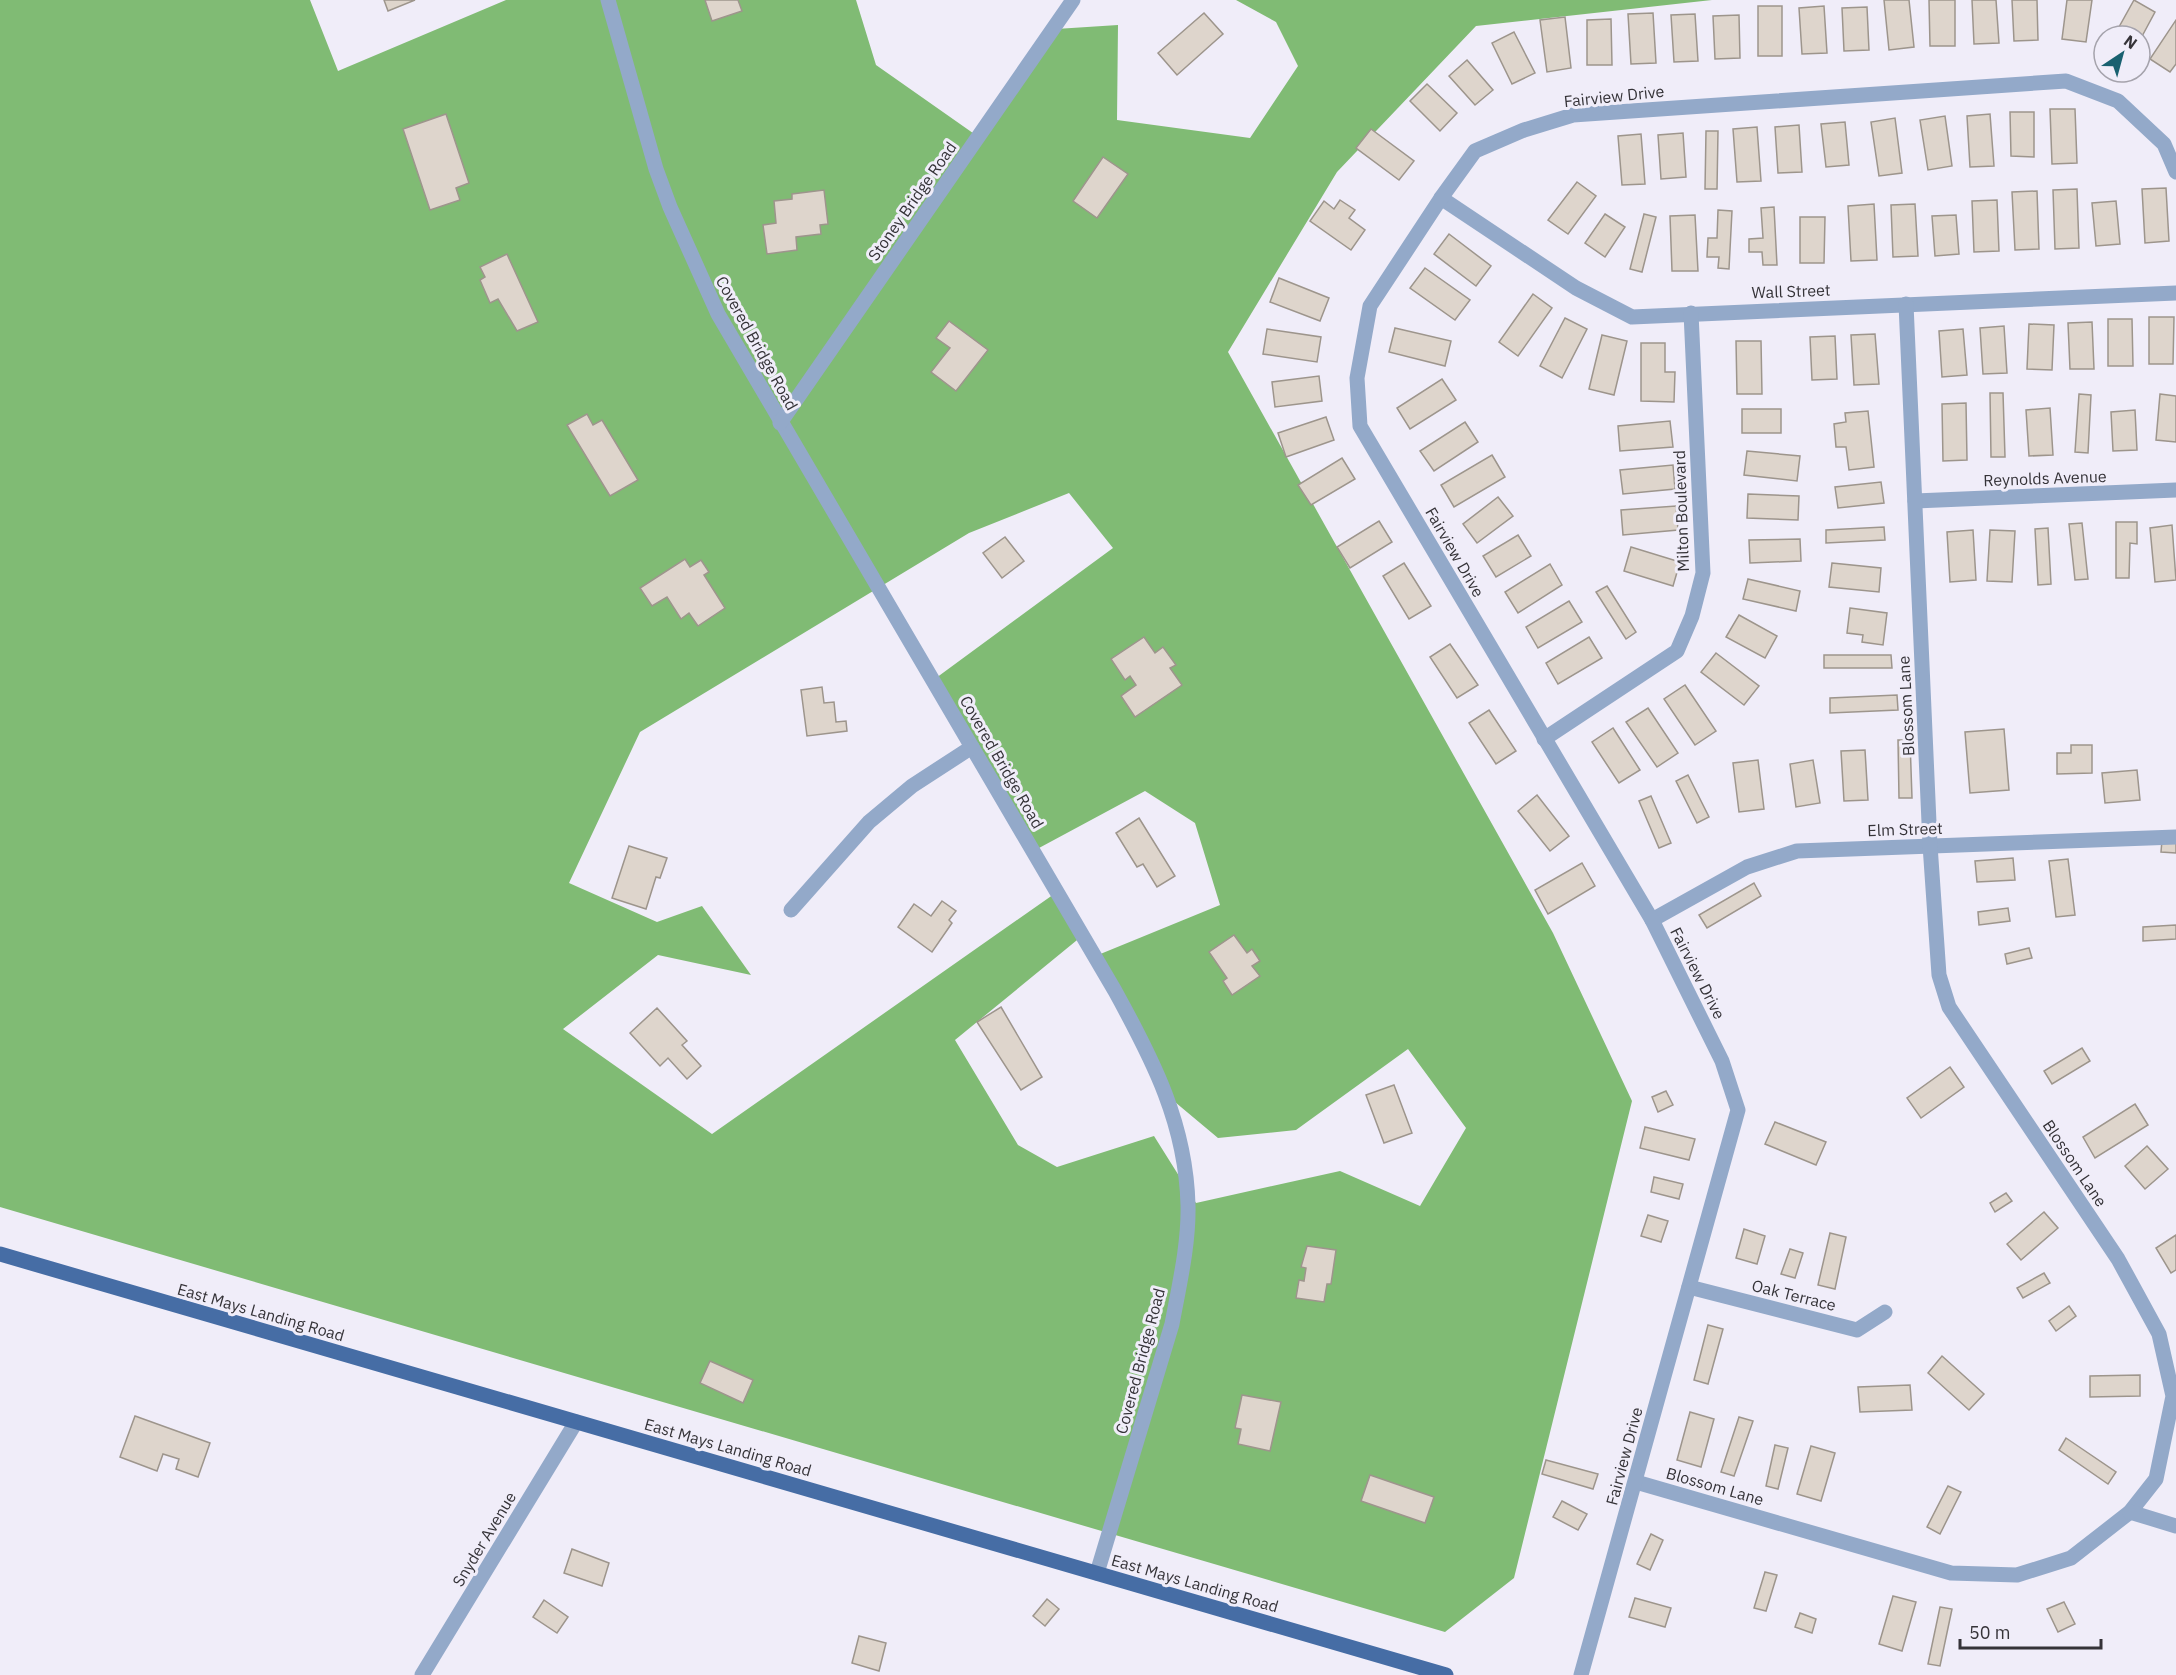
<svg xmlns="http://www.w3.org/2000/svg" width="2176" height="1675" font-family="'IBM Plex Sans',sans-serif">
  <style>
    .forest { fill: #80bb74; fill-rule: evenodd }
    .building { fill: #ded5cc; stroke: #9d958c; stroke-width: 1.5 }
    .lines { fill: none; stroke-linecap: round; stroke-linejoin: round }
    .minor { stroke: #93a9c9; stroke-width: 15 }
    .primary { stroke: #466da5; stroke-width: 15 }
    .labels { text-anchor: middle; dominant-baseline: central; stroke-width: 6; stroke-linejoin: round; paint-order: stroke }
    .street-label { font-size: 16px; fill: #353338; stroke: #f0edf9 }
  </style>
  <rect width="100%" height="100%" fill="#f0edf9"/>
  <path class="forest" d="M0 0H310L338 71 506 0H856L876 65 980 138 1056 29 1118 25 1117 120 1250 138 1298 66 1276 22 1236 0H1712L1476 26 1337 172 1228 352 1553 933 1632 1101 1514 1578 1445 1632 0 1207ZM1069 493 1113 548 936 678 1039 848 1145 791 1195 823 1220 905 1093 957 1169 1097 1218 1138 1296 1130 1408 1049 1466 1128 1420 1206 1340 1171 1196 1203 1154 1136 1057 1167 1018 1145 955 1040 1082 936 1057 892 712 1134 563 1029 658 955 751 975 702 906 657 922 569 883 640 732 969 533Z"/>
  <g class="building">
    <polygon points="384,0 415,0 388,11"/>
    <polygon points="705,0 738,0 742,11 712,21"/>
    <polygon points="1884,0 1909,0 1914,47 1889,50"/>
    <polygon points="1929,0 1955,0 1955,46 1930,46"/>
    <polygon points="1972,0 1996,0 1999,43 1974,44"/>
    <polygon points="2012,0 2037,0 2038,40 2014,41"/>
    <polygon points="2067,0 2092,0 2086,42 2062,39"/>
    <polygon points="2134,0 2155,12 2140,40 2140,36 2114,36"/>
    <rect x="1758" y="6" width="24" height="50"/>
    <polygon points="1824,6 1827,53 1802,54 1799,8"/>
    <polygon points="1867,7 1869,50 1844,51 1842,8"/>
    <polygon points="1204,13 1223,34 1177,75 1158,53"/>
    <polygon points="1653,13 1656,63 1631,64 1628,14"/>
    <polygon points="1695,14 1698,61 1674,62 1671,15"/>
    <polygon points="1739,15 1740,58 1715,59 1713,16"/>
    <polygon points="1565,17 1571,68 1547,72 1540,20"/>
    <polygon points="1611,19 1612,65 1587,65 1587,20"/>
    <polygon points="2176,20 2176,64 2170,72 2150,59"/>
    <polygon points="1514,32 1535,73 1512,84 1492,43"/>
    <polygon points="1467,60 1493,90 1475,105 1449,76"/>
    <polygon points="1427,84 1457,113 1440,131 1410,101"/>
    <polygon points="2050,109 2075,109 2077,163 2052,164"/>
    <polygon points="2010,112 2034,112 2034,157 2011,156"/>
    <polygon points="446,114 469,183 456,188 460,200 430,210 403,129"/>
    <polygon points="1990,114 1994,166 1970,167 1967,116"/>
    <polygon points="1945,116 1952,166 1928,170 1920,120"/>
    <polygon points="1895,118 1902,173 1879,176 1871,122"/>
    <polygon points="1845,122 1849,165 1826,167 1821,124"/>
    <polygon points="1799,125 1802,172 1778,173 1775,127"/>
    <polygon points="1757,127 1761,181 1737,182 1733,129"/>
    <polygon points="1371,129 1414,161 1399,180 1356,148"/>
    <polygon points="1706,131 1718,131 1717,189 1705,189"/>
    <polygon points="1683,133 1686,177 1661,179 1658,135"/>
    <polygon points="1641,134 1645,184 1622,185 1618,136"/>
    <polygon points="1103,157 1128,174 1097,218 1073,201"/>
    <polygon points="1577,182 1596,196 1568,234 1548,220"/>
    <polygon points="2166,188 2169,241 2145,243 2142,189"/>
    <polygon points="2077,189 2079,248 2055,249 2053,190"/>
    <polygon points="824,190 828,224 820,225 821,234 796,237 797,250 767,254 763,225 776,223 774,201 792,199 792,194"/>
    <polygon points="2037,191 2039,249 2015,250 2012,192"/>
    <polygon points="1340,200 1355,210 1349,218 1365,230 1351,250 1310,221 1324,201 1334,209"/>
    <polygon points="1997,200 1999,251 1974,252 1972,201"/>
    <polygon points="2116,201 2120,244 2096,246 2092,203"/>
    <polygon points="1874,204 1877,260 1851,261 1848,206"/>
    <polygon points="1915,204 1918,256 1893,257 1891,205"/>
    <polygon points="1774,207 1777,265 1763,265 1762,252 1749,252 1749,239 1763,238 1761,208"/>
    <polygon points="1718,210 1732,211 1729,269 1718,268 1719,257 1707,257 1708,238 1717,238"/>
    <polygon points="1605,214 1625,227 1605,257 1585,243"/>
    <polygon points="1644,214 1656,217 1642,272 1630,269"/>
    <polygon points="1695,215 1698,271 1672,271 1670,216"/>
    <polygon points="1956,215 1959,254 1935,256 1932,216"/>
    <polygon points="1800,217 1825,217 1824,263 1800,263"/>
    <polygon points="1449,234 1491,266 1476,286 1434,254"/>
    <polygon points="507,254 538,322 517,331 498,299 490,303 480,280 485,277 480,267"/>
    <polygon points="1425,268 1470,300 1455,320 1410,288"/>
    <polygon points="1279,278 1329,298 1320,321 1270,302"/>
    <polygon points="1533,294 1552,308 1518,356 1499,342"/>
    <polygon points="2149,317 2174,317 2173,364 2149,364"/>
    <polygon points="1565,318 1587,329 1562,378 1540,366"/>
    <polygon points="2108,319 2132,319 2133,366 2108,366"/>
    <polygon points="949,321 988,350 956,391 931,372 950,348 936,338"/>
    <polygon points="2092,322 2094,369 2070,369 2068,323"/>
    <polygon points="2029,324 2054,325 2052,370 2027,369"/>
    <polygon points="2004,326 2007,373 1983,374 1980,328"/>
    <polygon points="1395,328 1451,341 1445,366 1389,352"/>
    <polygon points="1267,329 1321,337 1317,362 1263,354"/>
    <polygon points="1963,329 1967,375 1942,377 1939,331"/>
    <polygon points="1875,334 1879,384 1854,385 1851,335"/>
    <polygon points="1602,335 1627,341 1614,395 1589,389"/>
    <polygon points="1835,336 1837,379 1812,380 1810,337"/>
    <polygon points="1736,341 1761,341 1762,394 1737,394"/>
    <polygon points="1641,343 1665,343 1665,372 1675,372 1674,402 1641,401"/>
    <polygon points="1319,376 1322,401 1275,407 1272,382"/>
    <polygon points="1442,379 1456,400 1410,429 1397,408"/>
    <polygon points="1990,393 2003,393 2005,457 1991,457"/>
    <polygon points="2079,394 2091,395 2088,453 2075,452"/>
    <polygon points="2160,394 2176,396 2176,442 2156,440"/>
    <polygon points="1966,403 1967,460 1943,461 1942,404"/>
    <polygon points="2050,408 2053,455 2029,456 2026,410"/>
    <rect x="1742" y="409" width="39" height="24"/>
    <polygon points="2135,410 2137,450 2113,451 2111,412"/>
    <polygon points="1868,411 1874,467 1849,470 1846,447 1836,447 1834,424 1846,422 1845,413"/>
    <polygon points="587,414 593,425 602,420 638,480 610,496 567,425"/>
    <polygon points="1326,417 1334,440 1286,457 1278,433"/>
    <polygon points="1670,421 1673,447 1620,451 1618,426"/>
    <polygon points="1465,422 1478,442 1434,471 1420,451"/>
    <polygon points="1747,451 1800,456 1797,481 1744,475"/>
    <polygon points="1492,455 1505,477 1454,507 1441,485"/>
    <polygon points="1342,458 1355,479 1311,505 1298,485"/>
    <polygon points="1673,465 1675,489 1623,494 1620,470"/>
    <polygon points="1881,482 1884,503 1838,508 1835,487"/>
    <polygon points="1748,494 1799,496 1798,520 1747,518"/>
    <polygon points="1498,497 1513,516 1477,543 1463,524"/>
    <polygon points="1676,506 1678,530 1623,535 1621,510"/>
    <polygon points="1379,521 1392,542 1350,568 1337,547"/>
    <polygon points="2116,522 2137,522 2137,544 2130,543 2129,578 2116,578"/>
    <polygon points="2082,523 2088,579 2075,580 2069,524"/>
    <polygon points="2172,525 2176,580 2155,582 2150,528"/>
    <polygon points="1884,527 1885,540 1826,543 1826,530"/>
    <polygon points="2048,528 2051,584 2038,585 2035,529"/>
    <polygon points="1973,530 1976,580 1950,582 1947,532"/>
    <polygon points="1990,530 2015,531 2012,582 1987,581"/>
    <polygon points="1518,535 1531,556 1496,577 1483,556"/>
    <polygon points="1005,537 1024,561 1002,578 983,553"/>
    <polygon points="1800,539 1801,561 1750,563 1749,540"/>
    <polygon points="1631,547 1680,562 1673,586 1624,571"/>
    <polygon points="685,559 690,567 701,560 709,572 704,575 725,608 698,626 689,613 681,619 667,597 652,606 640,588"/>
    <polygon points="1404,563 1431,606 1409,619 1383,576"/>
    <polygon points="1832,563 1881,568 1879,592 1829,587"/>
    <polygon points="1550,564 1562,585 1518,613 1505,592"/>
    <polygon points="1748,579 1800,591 1796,611 1743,599"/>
    <polygon points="1607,586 1636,632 1626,639 1596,592"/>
    <polygon points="1569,601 1582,622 1538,648 1526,627"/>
    <polygon points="1850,608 1887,613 1883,645 1862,642 1863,635 1847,633"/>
    <polygon points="1739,615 1777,636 1765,658 1726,637"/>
    <polygon points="1144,637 1155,653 1163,647 1176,665 1170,668 1182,685 1135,717 1121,696 1136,685 1130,676 1125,680 1111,659"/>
    <polygon points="1589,637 1602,658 1558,684 1546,663"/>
    <polygon points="1450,644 1478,685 1457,698 1430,657"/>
    <polygon points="1716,653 1759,686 1744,705 1701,672"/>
    <polygon points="1824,655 1891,655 1892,668 1824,668"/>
    <polygon points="1685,685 1716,731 1695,745 1664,699"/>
    <polygon points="822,687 824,703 834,702 836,722 846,721 847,731 807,736 801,690"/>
    <polygon points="1897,695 1898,710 1830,713 1830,698"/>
    <polygon points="1648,708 1678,753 1657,767 1626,722"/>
    <polygon points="1489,710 1516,751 1496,764 1469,723"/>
    <polygon points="1613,728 1640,770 1619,783 1592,742"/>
    <polygon points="2004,729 2009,790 1970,793 1965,732"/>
    <polygon points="1898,740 1910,740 1912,798 1899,798"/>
    <polygon points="2071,745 2092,745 2092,773 2057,774 2057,753 2071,753"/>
    <polygon points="1865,750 1868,800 1844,801 1841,751"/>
    <polygon points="1758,760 1764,809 1739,812 1733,763"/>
    <polygon points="1813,760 1820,803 1796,807 1790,764"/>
    <polygon points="2137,770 2140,800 2105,803 2102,773"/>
    <polygon points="1688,775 1709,817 1697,823 1676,781"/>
    <polygon points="1537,795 1569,836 1550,851 1518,811"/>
    <polygon points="1651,796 1671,843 1659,848 1639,801"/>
    <polygon points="1139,818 1175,876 1157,887 1143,864 1137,867 1116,833"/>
    <polygon points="2162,840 2176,841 2176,853 2161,852"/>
    <polygon points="629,846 667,858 660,878 656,877 646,909 612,898"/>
    <polygon points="2013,858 2015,880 1977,882 1975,861"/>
    <polygon points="2068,859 2075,915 2056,917 2049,861"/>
    <polygon points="1582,863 1595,886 1548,914 1535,890"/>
    <polygon points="1754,883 1761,896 1707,928 1699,915"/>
    <polygon points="942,901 956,911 949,920 952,923 932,952 898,927 914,904 931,916"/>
    <polygon points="2008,908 2010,921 1979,925 1978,912"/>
    <polygon points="2176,925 2176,939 2143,941 2143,927"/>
    <polygon points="1234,935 1247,953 1252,949 1260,961 1252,966 1260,976 1232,995 1223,981 1227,978 1209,952"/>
    <polygon points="2029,948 2032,958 2007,964 2005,954"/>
    <polygon points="1001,1007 1042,1077 1021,1090 977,1022"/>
    <polygon points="657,1008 687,1041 682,1045 701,1066 687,1079 668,1058 660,1066 630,1033"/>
    <polygon points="2082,1048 2090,1061 2052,1084 2044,1071"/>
    <polygon points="1950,1067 1964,1087 1921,1118 1907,1098"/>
    <polygon points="1394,1085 1412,1133 1384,1143 1366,1095"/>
    <polygon points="1666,1091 1673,1105 1658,1112 1652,1097"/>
    <polygon points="2135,1104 2148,1125 2095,1158 2083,1137"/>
    <polygon points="1775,1122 1826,1142 1816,1165 1765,1144"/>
    <polygon points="1645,1127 1695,1139 1689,1160 1640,1148"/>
    <polygon points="2147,1146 2168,1169 2145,1189 2125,1166"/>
    <polygon points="1654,1177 1683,1184 1679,1199 1651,1192"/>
    <polygon points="2006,1193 2012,1201 1995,1212 1990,1203"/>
    <polygon points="2044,1212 2058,1228 2021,1260 2007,1244"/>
    <polygon points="1648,1215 1668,1221 1661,1242 1641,1236"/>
    <polygon points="1744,1229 1765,1236 1757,1264 1736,1258"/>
    <polygon points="1830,1233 1846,1237 1835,1289 1818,1285"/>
    <polygon points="2176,1235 2176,1270 2171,1273 2156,1248"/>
    <polygon points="1307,1246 1336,1250 1331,1284 1327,1284 1324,1302 1296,1298 1299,1280 1304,1281 1306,1268 1301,1267"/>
    <polygon points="1790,1249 1803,1253 1795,1278 1781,1274"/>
    <polygon points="2044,1273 2050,1283 2023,1298 2017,1288"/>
    <polygon points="2069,1306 2076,1316 2056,1331 2049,1321"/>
    <polygon points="1708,1325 1723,1329 1708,1384 1694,1380"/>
    <polygon points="1942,1356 1984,1394 1969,1410 1928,1373"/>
    <polygon points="710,1361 753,1380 743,1403 700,1383"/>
    <polygon points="2140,1375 2140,1396 2090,1397 2090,1376"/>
    <polygon points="1910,1385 1912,1410 1860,1412 1858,1387"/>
    <polygon points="1242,1395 1281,1402 1270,1451 1238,1444 1241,1429 1235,1428"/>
    <polygon points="1690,1412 1714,1419 1701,1467 1677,1460"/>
    <polygon points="135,1416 210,1443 198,1477 176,1469 179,1459 163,1454 157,1471 120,1457"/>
    <polygon points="1739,1417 1753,1421 1734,1476 1721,1472"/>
    <polygon points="2066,1438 2116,1472 2108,1484 2059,1450"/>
    <polygon points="1775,1445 1788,1448 1778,1489 1766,1486"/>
    <polygon points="1811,1446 1835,1453 1821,1501 1797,1494"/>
    <polygon points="1546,1460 1598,1474 1593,1489 1542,1474"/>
    <polygon points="1370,1475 1434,1497 1425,1523 1361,1501"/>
    <polygon points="1948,1486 1961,1492 1940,1534 1927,1527"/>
    <polygon points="1562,1501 1587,1514 1578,1530 1553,1517"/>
    <polygon points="1651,1534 1663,1540 1650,1570 1637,1564"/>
    <polygon points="572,1549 609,1563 602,1586 564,1573"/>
    <polygon points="1765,1572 1777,1575 1766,1611 1754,1608"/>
    <polygon points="1893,1596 1916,1602 1902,1651 1879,1644"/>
    <polygon points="1635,1598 1671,1608 1665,1627 1629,1617"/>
    <polygon points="1047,1599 1059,1609 1045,1626 1033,1616"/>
    <polygon points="544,1600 568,1617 557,1633 533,1617"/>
    <polygon points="2064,1602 2075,1624 2058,1632 2047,1609"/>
    <polygon points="1940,1607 1952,1609 1940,1666 1928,1664"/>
    <polygon points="1800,1613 1816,1619 1812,1633 1795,1627"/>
    <polygon points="859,1636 886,1643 879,1671 852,1663"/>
  </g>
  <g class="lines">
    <g class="minor">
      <path d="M608 0 656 169 670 207 718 314 1115 991C1153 1060 1186 1124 1188 1205 1189 1244 1179 1286 1172 1324L1097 1573"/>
      <polyline points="1441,198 1576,288 1632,317 2176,293"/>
      <polyline points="780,423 1073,0"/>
      <polyline points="1915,501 2176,490"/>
      <polyline points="1544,739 1677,651 1692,616 1703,573 1691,313"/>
      <polyline points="791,910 869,822 912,786 972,747"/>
      <polyline points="1652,920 1747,867 1797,851 2176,837"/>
      <polyline points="1689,1287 1857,1330 1885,1312"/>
      <polyline points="1636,1482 1951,1573 2017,1575 2071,1558 2130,1512 2156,1479 2173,1396 2159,1334 2118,1259 1949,1007 1939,975 1930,845 1906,304"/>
      <polyline points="2130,1512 2176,1526"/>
      <polyline points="422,1675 576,1422"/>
      <polyline points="1581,1675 1738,1110 1722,1061 1652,920 1360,426 1357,378 1370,306 1441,198 1475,151 1524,130 1573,115 2066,81 2118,101 2164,144 2176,172"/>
    </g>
    <polyline class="primary" points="0,1254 1446,1675"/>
  </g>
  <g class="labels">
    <g class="street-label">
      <text transform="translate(1614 96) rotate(-6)">Fairview Drive</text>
      <text transform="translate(912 201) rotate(-55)">Stoney Bridge Road</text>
      <text transform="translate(1791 291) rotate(-2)">Wall Street</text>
      <text transform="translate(757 343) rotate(61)">Covered Bridge Road</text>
      <text transform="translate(2045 478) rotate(-2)">Reynolds Avenue</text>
      <text transform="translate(1681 511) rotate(-92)">Milton Boulevard</text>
      <text transform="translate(1455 552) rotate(60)">Fairview Drive</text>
      <text transform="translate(1906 706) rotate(-93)">Blossom Lane</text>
      <text transform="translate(1002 762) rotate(60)">Covered Bridge Road</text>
      <text transform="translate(1905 829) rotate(-2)">Elm Street</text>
      <text transform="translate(1698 973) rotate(63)">Fairview Drive</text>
      <text transform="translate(2075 1163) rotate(56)">Blossom Lane</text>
      <text transform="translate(1794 1295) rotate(14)">Oak Terrace</text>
      <text transform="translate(261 1312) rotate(16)">East Mays Landing Road</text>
      <text transform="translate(1140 1361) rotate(-75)">Covered Bridge Road</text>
      <text transform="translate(728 1447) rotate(16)">East Mays Landing Road</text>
      <text transform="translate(1624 1456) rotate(-75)">Fairview Drive</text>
      <text transform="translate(1715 1486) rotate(16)">Blossom Lane</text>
      <text transform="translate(484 1539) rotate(-59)">Snyder Avenue</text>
      <text transform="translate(1195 1583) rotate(16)">East Mays Landing Road</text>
    </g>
  </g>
  <g transform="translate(2122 54) rotate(36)"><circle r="28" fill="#f0edf9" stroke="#a5a3ac" stroke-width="1.5"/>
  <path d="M0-4.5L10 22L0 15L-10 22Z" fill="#196170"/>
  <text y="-9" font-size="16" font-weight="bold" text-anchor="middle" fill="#353338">N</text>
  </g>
  <path d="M1960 1639v9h141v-9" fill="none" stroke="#353338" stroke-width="3"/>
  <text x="1969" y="1639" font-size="18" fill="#353338" stroke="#f0edf9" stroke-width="4.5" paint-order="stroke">50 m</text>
</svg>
